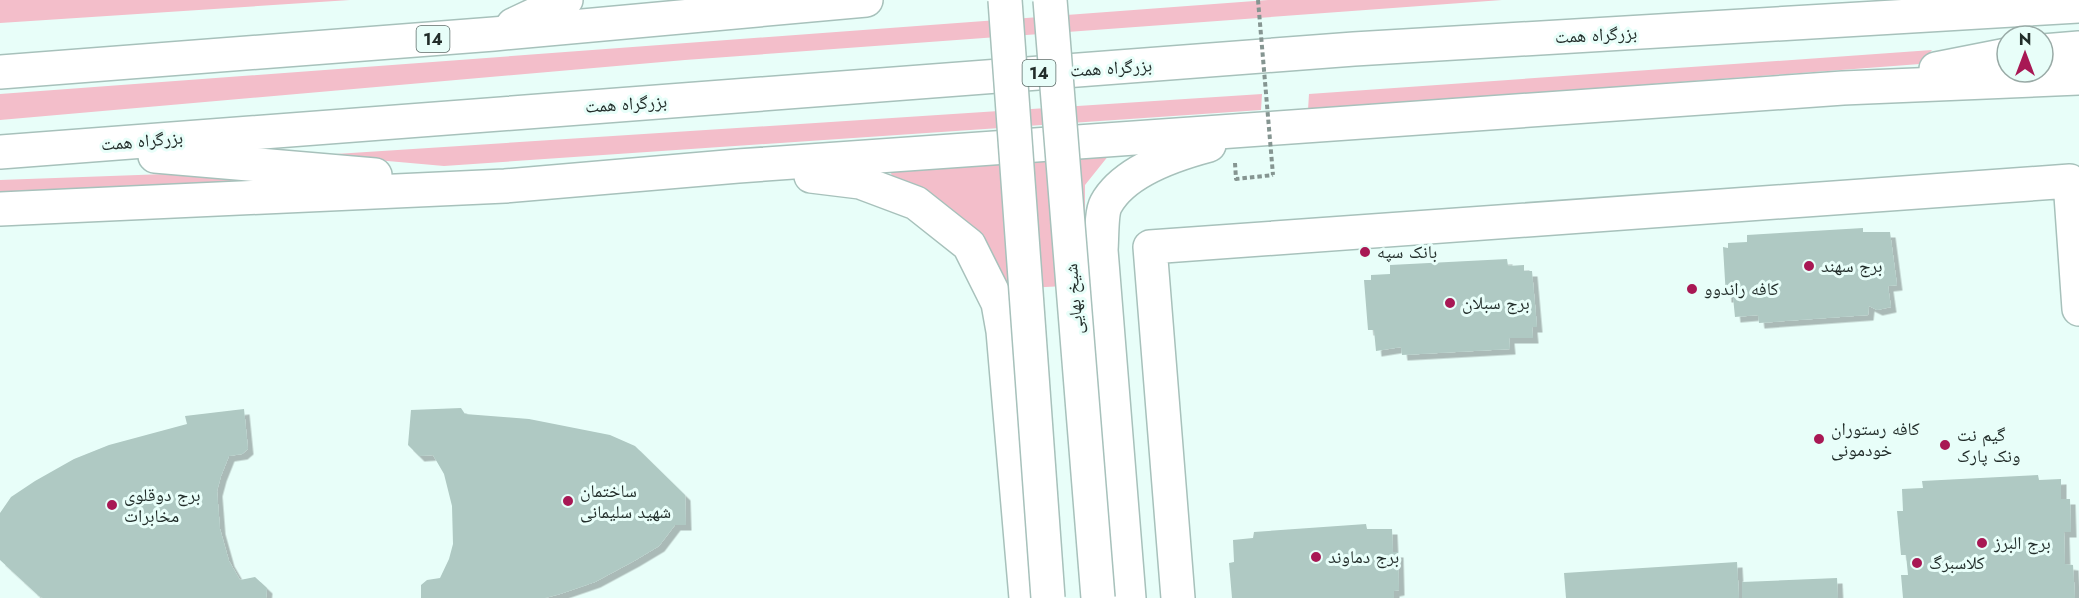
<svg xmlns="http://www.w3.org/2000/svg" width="2079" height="598" font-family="Jost,'Noto Naskh Arabic',sans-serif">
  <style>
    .green { fill: #f3beca }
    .building { fill: #afc9c3; filter: url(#shadow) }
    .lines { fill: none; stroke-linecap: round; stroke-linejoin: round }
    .minor-casing { stroke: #a7c1bb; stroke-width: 36 }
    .highway-casing { stroke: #a7c1bb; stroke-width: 36 }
    .path { stroke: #859591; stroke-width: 4; stroke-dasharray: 4.5 3; stroke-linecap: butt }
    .minor { stroke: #fff; stroke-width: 33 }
    .highway { stroke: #fff; stroke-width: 33 }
    .major-bridge-casing { stroke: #a7c1bb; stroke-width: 36; stroke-linecap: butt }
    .path-bridge { stroke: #859591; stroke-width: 4; stroke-dasharray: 4.5 3; stroke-linecap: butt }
    .major-bridge { stroke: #fff; stroke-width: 33 }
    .poi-dot { fill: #a81854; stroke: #e8fef9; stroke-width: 2 }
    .labels { text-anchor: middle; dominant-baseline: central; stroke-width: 6; stroke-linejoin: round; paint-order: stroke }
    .shield { fill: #e8fef9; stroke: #5d6c68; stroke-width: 1.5 }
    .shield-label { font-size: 16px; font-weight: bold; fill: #222d2a }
    .street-label { font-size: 18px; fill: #222d2a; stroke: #e8fef9 }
    .poi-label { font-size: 18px; fill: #222d2a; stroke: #e8fef9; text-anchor: start }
  </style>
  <defs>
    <filter id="shadow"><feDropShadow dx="5.5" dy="5.5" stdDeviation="0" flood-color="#0004"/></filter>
  </defs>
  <rect width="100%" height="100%" fill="#e8fef9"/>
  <g class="green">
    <polygon points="0,0 350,0 0,23"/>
    <polygon points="1268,0 1502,0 685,60 0,120 0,94"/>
    <polygon points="1932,50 1920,64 1308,110 1309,94"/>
    <polygon points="1262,94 1261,110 444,166 320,155"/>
    <polygon points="1113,150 1085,185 1085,285 1005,289 892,179 890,165"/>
    <polygon points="221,172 383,184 0,198 0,180"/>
  </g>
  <g class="building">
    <polygon points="1863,228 1863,232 1890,232 1897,285 1888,286 1891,307 1877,310 1869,306 1868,315 1759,323 1758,315 1735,317 1733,297 1726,297 1723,247 1728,248 1728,243 1747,242 1747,235"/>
    <polygon points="1507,259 1508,266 1524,265 1524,271 1532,271 1537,327 1532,327 1533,338 1509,338 1510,349 1402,355 1401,347 1376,351 1374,330 1368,330 1364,280 1371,280 1371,275 1390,274 1390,265"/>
    <polygon points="461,408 465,414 529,419 610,435 635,446 685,495 686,525 675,525 659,546 634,561 595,582 560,594 545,598 421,598 421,585 427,580 440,578 449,559 453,544 452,506 444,474 433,455 419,456 408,445 411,410"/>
    <polygon points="244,409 248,449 242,454 229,456 221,476 217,491 220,529 229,561 240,580 255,577 267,588 266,598 43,598 39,596 0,560 0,513 11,497 35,481 74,459 109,445 187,424 185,416"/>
    <polygon points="2038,475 2039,480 2061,479 2061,499 2070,499 2071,532 2064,532 2065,564 2073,565 2075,598 1903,598 1901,575 1908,575 1906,555 1901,555 1897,511 1903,511 1902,489 1923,488 1922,481"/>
    <polygon points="1366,524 1367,529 1392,529 1393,552 1398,552 1399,590 1394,591 1394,598 1232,598 1229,563 1234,562 1233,540 1253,538 1254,532"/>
    <polygon points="1737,562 1739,598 1566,598 1564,573"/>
    <polygon points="1837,578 1838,598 1742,598 1742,582"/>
  </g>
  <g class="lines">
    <defs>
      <polyline id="minor" points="1178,598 1150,247 2070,181 2079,309"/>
      <g id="highway">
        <polyline points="513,25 566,0"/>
        <polyline points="2043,51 2079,48"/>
        <polyline points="1936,69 2007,55"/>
        <polyline points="0,72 494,34 866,0"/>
        <polyline points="0,152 1354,49 2079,6"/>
        <polyline points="155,156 375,175"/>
        <polyline points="811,176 860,182 916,203 969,245 998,303 1003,331 1026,598"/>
        <polyline points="0,209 505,186 738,166 1843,88 2079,78"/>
        <path d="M1129 598 1101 250C1102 239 1101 213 1106 204 1124 171 1175 154 1209 145"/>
      </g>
    </defs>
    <use href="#minor" class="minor-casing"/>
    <use href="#highway" class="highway-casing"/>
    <polyline class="path" points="1235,163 1236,179 1273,175"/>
    <use href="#minor" class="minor"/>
    <use href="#highway" class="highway"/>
    <defs>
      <g id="major-bridge">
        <polyline points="1005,0 1048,598"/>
        <polyline points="1050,0 1098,598"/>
      </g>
    </defs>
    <use href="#major-bridge" class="major-bridge-casing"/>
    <polyline class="path-bridge" points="1258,0 1273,175"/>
    <use href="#major-bridge" class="major-bridge"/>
  </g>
  <g class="poi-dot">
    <circle cx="1365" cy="252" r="6"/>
    <circle cx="1809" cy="266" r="6"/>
    <circle cx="1692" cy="289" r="6"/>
    <circle cx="1450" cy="303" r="6"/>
    <circle cx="1819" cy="439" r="6"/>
    <circle cx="1945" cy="445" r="6"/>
    <circle cx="568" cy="501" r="6"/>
    <circle cx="112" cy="505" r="6"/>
    <circle cx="1982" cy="543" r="6"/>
    <circle cx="1316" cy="557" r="6"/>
    <circle cx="1917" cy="563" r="6"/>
  </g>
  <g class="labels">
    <g class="shield">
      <rect x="416.5" y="26" width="33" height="26" rx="4.5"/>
      <rect x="1022.5" y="60" width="33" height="26" rx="4.5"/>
    </g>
    <g class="shield-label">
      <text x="433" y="39">14</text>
      <text x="1039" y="73">14</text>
    </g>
    <g class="street-label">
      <text transform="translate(1596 35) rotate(-3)">بزرگراه همت</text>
      <text transform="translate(1111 68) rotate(-4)">بزرگراه همت</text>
      <text transform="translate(626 104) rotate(-4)">بزرگراه همت</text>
      <text transform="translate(142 141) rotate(-5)">بزرگراه همت</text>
      <text transform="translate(1074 299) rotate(-95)">شیخ بهایی</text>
    </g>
    <g class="poi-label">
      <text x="1377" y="252">بانک سپه</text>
      <text x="1821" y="266">برج سهند</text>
      <text x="1704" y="289">کافه راندوو</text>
      <text x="1462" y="303">برج سبلان</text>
      <text x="1831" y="429">کافه رستوران<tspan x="1831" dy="21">خودمونی</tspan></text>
      <text x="1957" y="435">گیم نت<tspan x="1957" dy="21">ونک پارک</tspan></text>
      <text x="580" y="491">ساختمان<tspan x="580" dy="21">شهید سلیمانی</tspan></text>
      <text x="124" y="495">برج دوقلوی<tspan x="124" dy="21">مخابرات</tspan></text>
      <text x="1994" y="543">برج البرز</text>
      <text x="1328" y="557">برج دماوند</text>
      <text x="1929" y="563">کلاسبرگ</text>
    </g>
  </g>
  <g transform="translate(2025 54)"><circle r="28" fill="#e8fef9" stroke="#99aaa6" stroke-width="1.5"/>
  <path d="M0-4.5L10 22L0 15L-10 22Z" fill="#a81854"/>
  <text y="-9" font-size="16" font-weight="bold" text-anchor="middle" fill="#222d2a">N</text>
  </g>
</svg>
